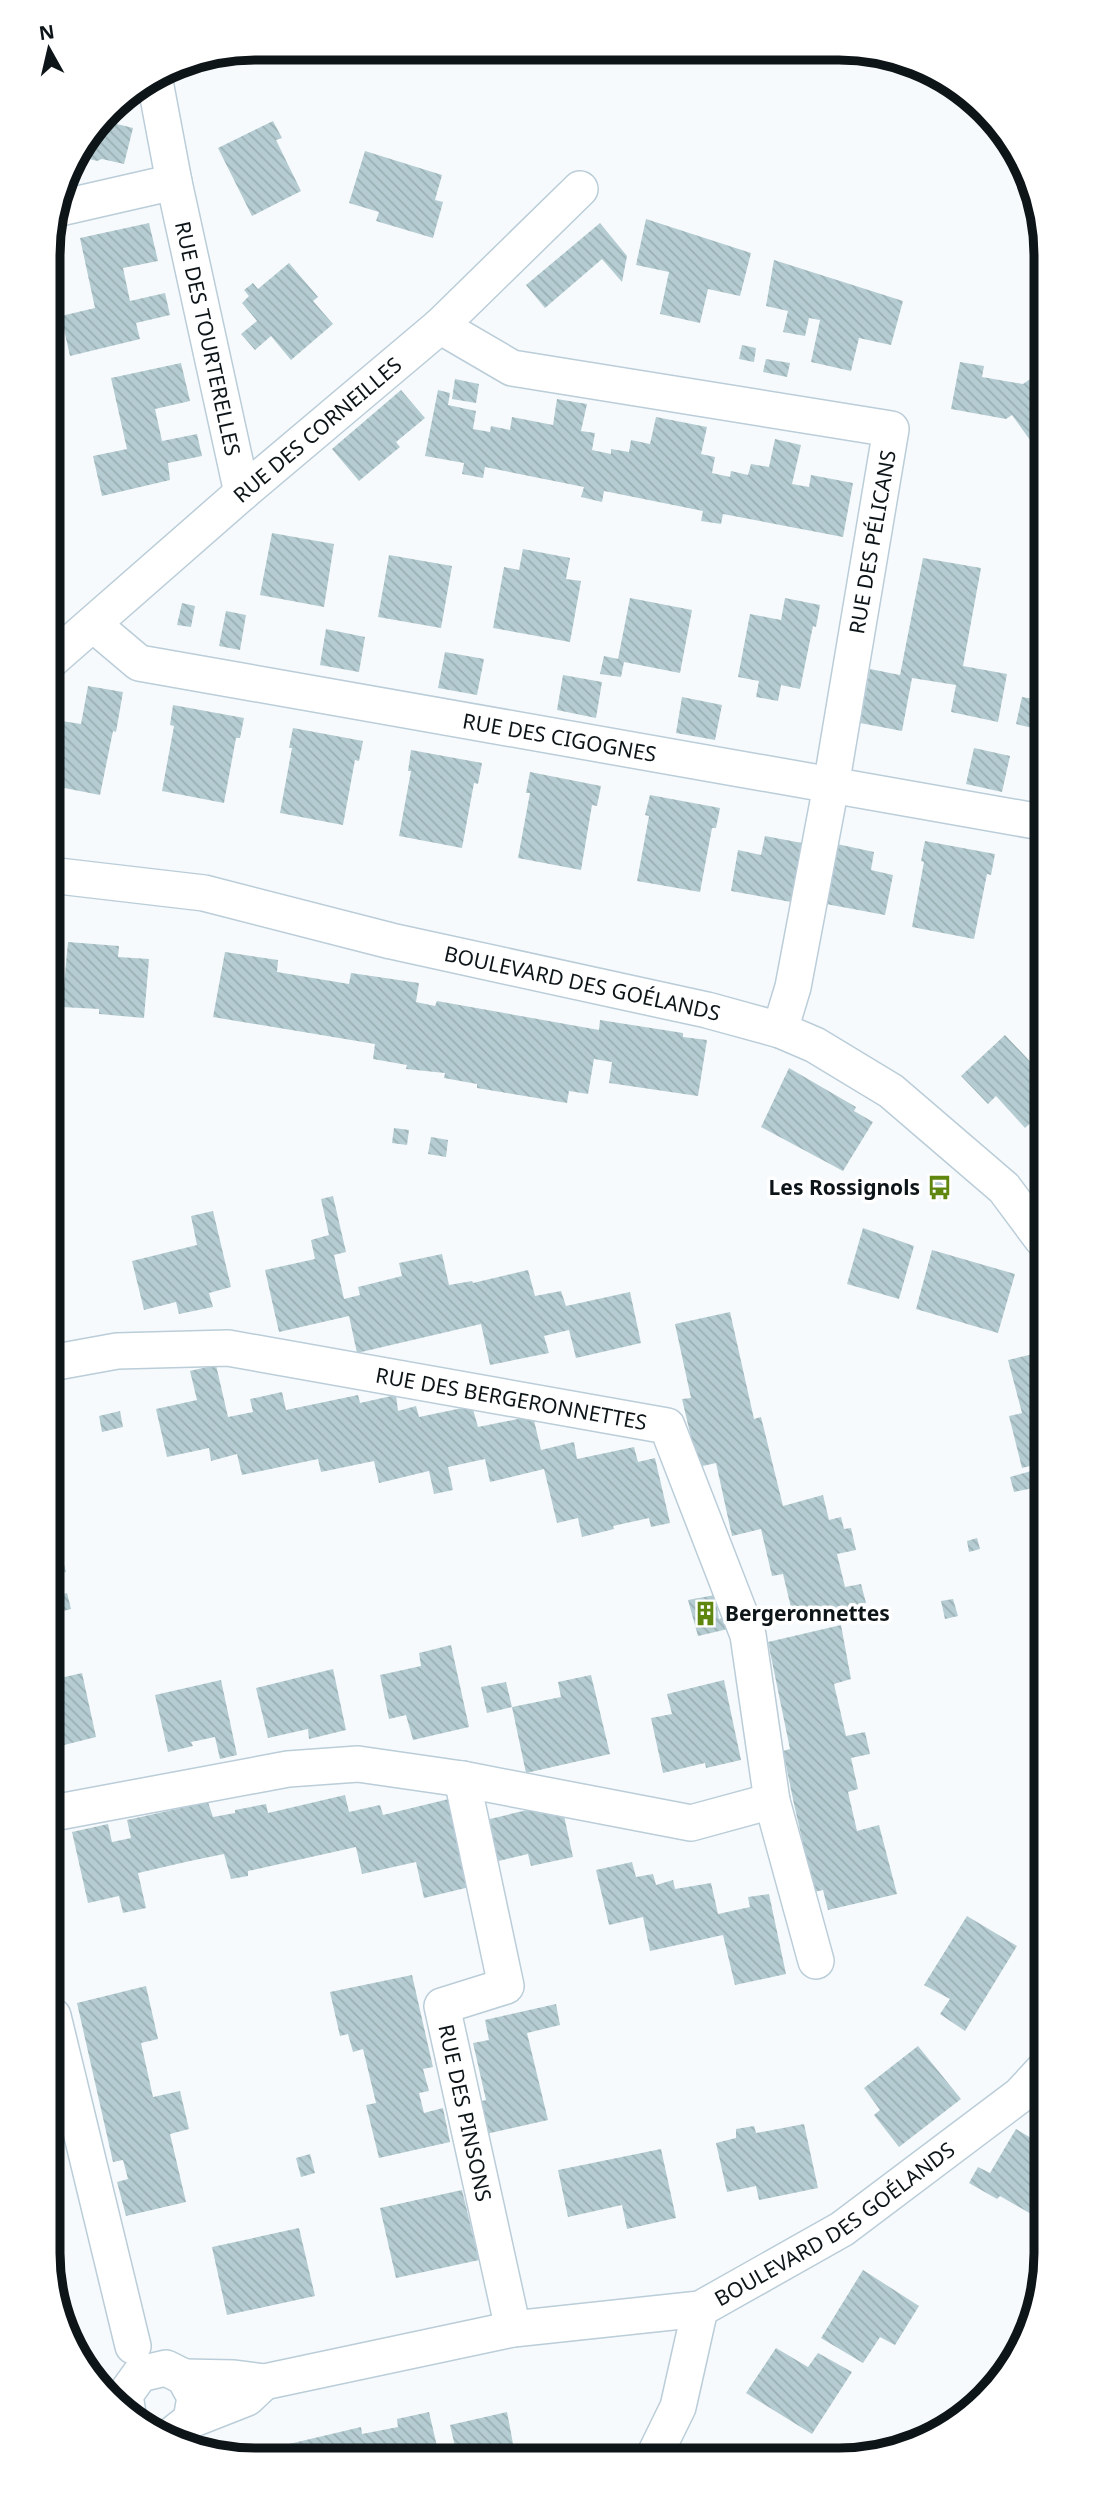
<svg xmlns="http://www.w3.org/2000/svg" width="1093" height="2507" font-family="'Noto Sans',sans-serif">
  <style>
    .building { fill: url(#building-back-hatch) }
    .lines { fill: none; stroke-linecap: round; stroke-linejoin: round }
    .street-casing { stroke: #bacdd8; stroke-width: 38 }
    .street { stroke: #fff; stroke-width: 35 }
    .labels { text-anchor: middle; dominant-baseline: central; stroke-width: 7; stroke-linejoin: round; paint-order: stroke }
    .street-label { font-size: 21px; fill: #0e1519; stroke: #fff }
    .poi-label { font-size: 21px; font-weight: bold; fill: #0e1519; stroke: #fff; text-anchor: end }
    .rim { fill: none; stroke: #0e1519; stroke-width: 9 }
  </style>
  <defs>
    <pattern id="building-back-hatch" width="6" height="6" patternUnits="userSpaceOnUse" patternTransform="scale(1.75)"><rect width="6" height="6" fill="#b5cdd2"/><path d="M-1 5l2 2M0 0l6 6M5-1l2 2" fill="none" stroke="#9aafb4"/></pattern>
  </defs>
  <rect width="100%" height="100%" fill="#f6fafd"/>
  <g class="building">
    <polygon points="101,120 133,128 124,164 102,159 97,161 74,155"/>
    <polygon points="273,121 282,138 276,140 301,191 252,216 218,148"/>
    <polygon points="365,151 442,175 435,200 443,202 433,238 376,221 379,212 349,203"/>
    <polygon points="646,219 751,253 740,296 708,289 700,323 660,314 669,272 636,265"/>
    <polygon points="149,223 158,261 123,268 130,301 165,293 170,315 136,323 140,339 70,356 61,316 95,308 80,238"/>
    <polygon points="600,223 627,256 622,282 602,259 545,308 526,285"/>
    <polygon points="774,260 903,301 891,345 859,338 851,371 811,362 820,320 809,318 805,336 783,332 788,311 766,306"/>
    <polygon points="289,263 318,297 313,301 333,324 291,360 271,336 255,350 241,334 257,321 242,303 249,296 244,290 253,283 258,289"/>
    <polygon points="742,345 756,348 754,362 739,359"/>
    <polygon points="766,359 790,363 787,377 763,372"/>
    <polygon points="960,362 984,366 982,377 1023,384 1039,373 1040,454 1012,415 1006,419 951,409"/>
    <polygon points="181,363 190,401 155,409 162,441 197,434 202,456 168,463 170,480 102,496 93,456 127,449 111,378"/>
    <polygon points="455,379 479,384 476,403 452,399"/>
    <polygon points="401,390 425,418 396,442 400,447 359,481 332,449"/>
    <polygon points="438,390 450,393 448,405 476,411 473,429 490,432 491,426 510,430 512,417 553,425 557,399 587,404 581,431 595,433 592,450 611,454 611,449 629,452 631,440 650,444 656,417 707,427 701,454 715,457 712,473 730,477 731,471 748,475 751,464 769,467 775,439 801,445 792,484 809,487 811,475 853,483 843,537 723,514 721,524 701,521 703,511 604,491 602,502 581,497 584,487 485,467 483,478 462,474 464,463 425,456"/>
    <polygon points="272,533 334,544 324,607 260,595"/>
    <polygon points="523,549 570,558 566,579 581,581 570,642 493,628 504,567 519,570"/>
    <polygon points="389,555 452,566 441,628 378,617"/>
    <polygon points="923,558 981,568 963,666 1007,674 998,722 951,712 956,685 912,678 902,731 860,723 870,669 900,675"/>
    <polygon points="630,598 692,610 680,673 624,662 621,677 600,674 604,656 618,659"/>
    <polygon points="785,598 820,605 816,627 813,626 800,689 781,685 778,701 756,697 759,681 738,677 750,614 781,620"/>
    <polygon points="182,603 195,606 191,627 177,625"/>
    <polygon points="226,611 246,615 240,650 219,646"/>
    <polygon points="326,629 365,637 359,672 320,665"/>
    <polygon points="445,652 484,659 477,695 438,688"/>
    <polygon points="563,675 602,682 596,718 557,710"/>
    <polygon points="1037,680 1040,681 1040,730 1016,724 1022,697 1034,699"/>
    <polygon points="88,686 123,692 116,732 113,731 100,795 49,785 49,719 81,724"/>
    <polygon points="682,697 722,705 715,740 676,733"/>
    <polygon points="173,705 244,718 240,738 236,738 224,803 162,791 174,726 170,725"/>
    <polygon points="293,728 363,741 359,761 355,760 343,825 280,813 292,748 289,748"/>
    <polygon points="974,748 1010,756 1002,792 966,784"/>
    <polygon points="411,750 482,763 478,784 474,783 462,848 399,836 411,771 408,771"/>
    <polygon points="530,772 601,786 597,806 592,805 581,870 518,858 530,793 526,793"/>
    <polygon points="650,795 720,808 716,828 712,828 700,892 637,881 649,816 645,815"/>
    <polygon points="765,836 802,843 791,902 731,891 738,850 761,855"/>
    <polygon points="925,841 995,854 991,875 987,874 974,939 912,927 924,862 921,861"/>
    <polygon points="837,844 874,852 871,870 893,875 885,915 826,904"/>
    <polygon points="1040,903 1041,903 1041,952 1031,950"/>
    <polygon points="68,942 119,946 118,957 149,959 144,1018 99,1014 99,1009 62,1007"/>
    <polygon points="225,952 278,960 277,972 349,984 351,973 419,983 416,1002 435,1006 437,1001 599,1030 600,1020 683,1033 683,1037 707,1040 698,1096 609,1083 612,1062 594,1059 588,1094 569,1091 567,1103 477,1088 477,1084 444,1078 445,1073 406,1069 407,1065 373,1059 375,1044 213,1017"/>
    <polygon points="1005,1035 1042,1074 1042,1112 1025,1128 996,1096 988,1104 961,1076"/>
    <polygon points="789,1068 856,1107 854,1111 873,1122 843,1171 761,1127"/>
    <polygon points="394,1128 409,1130 407,1145 392,1143"/>
    <polygon points="431,1137 448,1140 446,1157 428,1154"/>
    <polygon points="936,1178 951,1192 943,1201 928,1187"/>
    <polygon points="333,1196 346,1252 334,1255 344,1299 360,1295 358,1287 402,1276 399,1263 442,1254 449,1285 472,1281 473,1283 528,1270 535,1296 561,1291 566,1306 630,1292 641,1343 576,1358 569,1330 544,1336 549,1353 490,1365 481,1324 357,1353 349,1316 279,1332 265,1270 315,1259 311,1240 329,1235 321,1199"/>
    <polygon points="213,1211 231,1287 209,1293 213,1307 179,1314 176,1302 144,1310 132,1261 197,1245 191,1216"/>
    <polygon points="863,1228 914,1246 899,1299 847,1284"/>
    <polygon points="932,1250 1015,1274 998,1333 916,1309"/>
    <polygon points="730,1312 754,1419 761,1417 783,1506 823,1495 829,1520 841,1517 844,1529 851,1528 856,1550 837,1554 845,1587 861,1584 866,1603 794,1620 783,1574 772,1576 761,1529 732,1536 716,1463 698,1467 682,1399 691,1398 675,1324"/>
    <polygon points="1042,1352 1043,1486 1014,1492 1010,1477 1035,1470 1034,1465 1022,1468 1009,1416 1022,1413 1008,1360"/>
    <polygon points="216,1365 228,1417 253,1412 250,1399 282,1392 286,1410 358,1395 360,1403 396,1395 398,1411 416,1406 419,1417 472,1406 478,1427 533,1416 541,1450 574,1442 577,1459 634,1447 638,1462 655,1458 670,1523 651,1527 649,1518 613,1526 614,1529 582,1537 578,1518 557,1523 544,1469 490,1482 485,1459 448,1467 453,1490 434,1494 429,1471 379,1483 374,1461 321,1472 318,1459 242,1475 237,1454 211,1461 209,1448 167,1457 156,1409 197,1400 190,1371"/>
    <polygon points="62,1389 64,1399 51,1402 51,1391"/>
    <polygon points="120,1411 123,1427 102,1432 99,1416"/>
    <polygon points="977,1538 980,1549 969,1552 967,1541"/>
    <polygon points="57,1539 66,1572 52,1575 52,1540"/>
    <polygon points="67,1593 71,1609 52,1614 52,1597"/>
    <polygon points="715,1595 719,1619 725,1617 728,1629 698,1636 688,1600"/>
    <polygon points="953,1599 958,1616 945,1619 941,1601"/>
    <polygon points="841,1625 851,1679 834,1684 846,1736 865,1732 870,1754 851,1758 858,1789 848,1792 857,1831 879,1825 897,1894 828,1910 823,1890 814,1892 794,1804 783,1751 790,1749 768,1642"/>
    <polygon points="451,1645 469,1727 413,1740 406,1715 389,1719 380,1675 421,1666 419,1653"/>
    <polygon points="333,1669 346,1730 309,1739 308,1729 268,1738 256,1688"/>
    <polygon points="82,1673 96,1737 52,1748 52,1680"/>
    <polygon points="591,1675 610,1754 526,1773 512,1707 561,1697 558,1682"/>
    <polygon points="221,1680 237,1755 220,1759 215,1737 191,1742 193,1746 168,1752 155,1695"/>
    <polygon points="724,1680 741,1760 706,1768 705,1763 663,1773 651,1718 672,1714 667,1694"/>
    <polygon points="506,1682 512,1707 487,1713 481,1687"/>
    <polygon points="1044,1737 1044,1750 1036,1752 1033,1740"/>
    <polygon points="1044,1777 1044,1836 1038,1838 1030,1803 1040,1800 1036,1779"/>
    <polygon points="345,1795 349,1812 380,1805 383,1815 457,1797 478,1885 424,1898 416,1862 362,1874 356,1847 248,1871 248,1876 231,1879 224,1854 190,1861 138,1873 146,1908 123,1913 119,1896 88,1903 72,1832 108,1824 112,1842 131,1838 127,1820 208,1802 213,1817 235,1813 235,1810 266,1804 268,1813"/>
    <polygon points="561,1802 573,1857 531,1866 528,1854 486,1864 477,1822"/>
    <polygon points="632,1862 636,1877 653,1874 656,1885 673,1880 675,1889 711,1883 718,1914 750,1907 748,1897 769,1894 786,1974 735,1985 723,1935 650,1951 643,1917 609,1925 596,1870"/>
    <polygon points="967,1916 1017,1946 965,2031 940,2014 950,1999 924,1985"/>
    <polygon points="412,1975 433,2067 423,2069 429,2091 419,2093 424,2113 443,2108 450,2142 379,2158 366,2105 376,2103 363,2049 353,2052 348,2034 340,2036 330,1992"/>
    <polygon points="146,1986 158,2039 141,2043 153,2097 180,2091 189,2129 170,2134 186,2202 126,2216 117,2182 128,2179 123,2160 113,2162 77,2003"/>
    <polygon points="556,2004 560,2025 527,2033 548,2120 486,2134 478,2102 486,2100 473,2043 489,2040 485,2020"/>
    <polygon points="918,2046 961,2099 899,2147 874,2115 880,2110 864,2088"/>
    <polygon points="804,2124 818,2188 759,2200 756,2186 727,2192 716,2143 736,2138 736,2129 754,2126 756,2133"/>
    <polygon points="1040,2125 1045,2127 1045,2222 1000,2196 997,2199 969,2183 978,2167 990,2173 1016,2129 1031,2138"/>
    <polygon points="661,2149 676,2218 627,2229 622,2205 568,2217 558,2170"/>
    <polygon points="310,2154 315,2173 301,2177 296,2158"/>
    <polygon points="462,2190 479,2260 396,2278 380,2208"/>
    <polygon points="299,2228 315,2296 227,2315 212,2247"/>
    <polygon points="863,2270 919,2306 895,2345 880,2337 863,2363 821,2338"/>
    <polygon points="776,2348 808,2367 818,2353 852,2372 812,2434 746,2393"/>
    <polygon points="429,2412 439,2455 238,2456 361,2427 362,2434 398,2427 397,2419"/>
    <polygon points="507,2412 515,2454 457,2455 450,2425"/>
  </g>
  <g class="lines">
    <defs>
      <g id="street">
        <path id="s1" d="M154 76 174 182 242 493"/>
        <polyline points="56,209 174,182"/>
        <polyline points="440,326 512,368 891,429 831,786 793,987 780,1030"/>
        <path id="s2" d="M94 625 139 663 1041 822"/>
        <path id="s3" d="M49 662 242 493 440 326 580 189"/>
        <path id="s4" d="M50 875 204 893 391 941 707 1010 780 1030 815 1045 891 1091 1004 1188 1042 1239"/>
        <path id="s5" d="M51 1363 117 1351 228 1348 667 1426 748 1635 772 1801 691 1823 462 1779 358 1764 288 1769 53 1813"/>
        <path id="s6" d="M462 1779 506 1986 442 2006 513 2329"/>
        <polyline points="772,1801 816,1961"/>
        <polyline points="53,2016 133,2346"/>
        <polyline points="184,2377 234,2378 264,2382 247,2398 191,2420"/>
        <path id="s7" d="M264 2382 513 2329 700 2309 842 2229 1020 2095 1045 2068"/>
        <polyline points="128,2414 125,2395 140,2374 166,2368 184,2377 195,2397 191,2420 172,2435"/>
        <polyline points="655,2454 678,2407 700,2309"/>
      </g>
    </defs>
    <use href="#street" class="street-casing"/>
    <use href="#street" class="street"/>
  </g>
  <defs>
    <symbol id="bus-bare" viewBox="-9 -9 18 18"><path d="M-5-6H5V4H4V6H2V4H-2V6H-4V4H-5ZM-3.5-4V0h7V-4ZM-3.5 1.2v1.5H-2V1.2ZM2 1.2v1.5H3.5V1.2Z" fill="#5f8710" stroke="#fff" stroke-width="2.5" paint-order="stroke"/></symbol>
    <symbol id="building-bare" viewBox="-9 -9 18 18"><path d="M-4-6H4V6H1V3H-1V6H-4ZM-2.5-4.3h1.7v1.8h-1.7ZM.8-4.3h1.7v1.8H.8ZM-2.5-1h1.7V.8h-1.7ZM.8-1h1.7V.8H.8Z" fill="#5f8710" stroke="#fff" stroke-width="2.5" paint-order="stroke"/></symbol>
  </defs>
  <g fill-rule="evenodd">
    <use href="#bus-bare" x="922" y="1170" width="35" height="35"/>
    <use href="#building-bare" x="688" y="1596" width="35" height="35"/>
  </g>
  <g class="labels">
    <g class="street-label">
      <text stroke="none"><textPath href="#s1" startOffset="268">RUE DES TOURTERELLES</textPath></text>
      <text stroke="none"><textPath href="#s3" startOffset="355">RUE DES CORNEILLES</textPath></text>
      <text transform="translate(872 542) rotate(-80)">RUE DES PÉLICANS</text>
      <text stroke="none"><textPath href="#s2" startOffset="486">RUE DES CIGOGNES</textPath></text>
      <text stroke="none"><textPath href="#s4" startOffset="544">BOULEVARD DES GOÉLANDS</textPath></text>
      <text stroke="none"><textPath href="#s5" startOffset="466">RUE DES BERGERONNETTES</textPath></text>
      <text stroke="none"><textPath href="#s6" startOffset="388">RUE DES PINSONS</textPath></text>
      <text stroke="none"><textPath href="#s7" startOffset="602">BOULEVARD DES GOÉLANDS</textPath></text>
    </g>
    <g class="poi-label">
      <text x="920" y="1187">Les Rossignols</text>
      <text x="725" y="1613" text-anchor="start">Bergeronnettes</text>
    </g>
  </g>
  <path d="M0 0H1093V2507H0ZM255 60H839A195 195 0 0 1 1034 255V2253A195 195 0 0 1 839 2448H255A195 195 0 0 1 60 2253V255A195 195 0 0 1 255 60Z" fill="#fff" fill-rule="evenodd"/>
  <path class="rim" d="M255 60H839A195 195 0 0 1 1034 255V2253A195 195 0 0 1 839 2448H255A195 195 0 0 1 60 2253V255A195 195 0 0 1 255 60Z"/>
  <g transform="translate(49 49) rotate(352)" stroke="#ffffff" stroke-width="5" paint-order="stroke">
  <path d="M0-5L12 26L0 18L-12 26Z" fill="#0e1519"/>
  <text y="-10" font-size="19" font-weight="bold" text-anchor="middle" fill="#0e1519">N</text>
  </g>
</svg>
